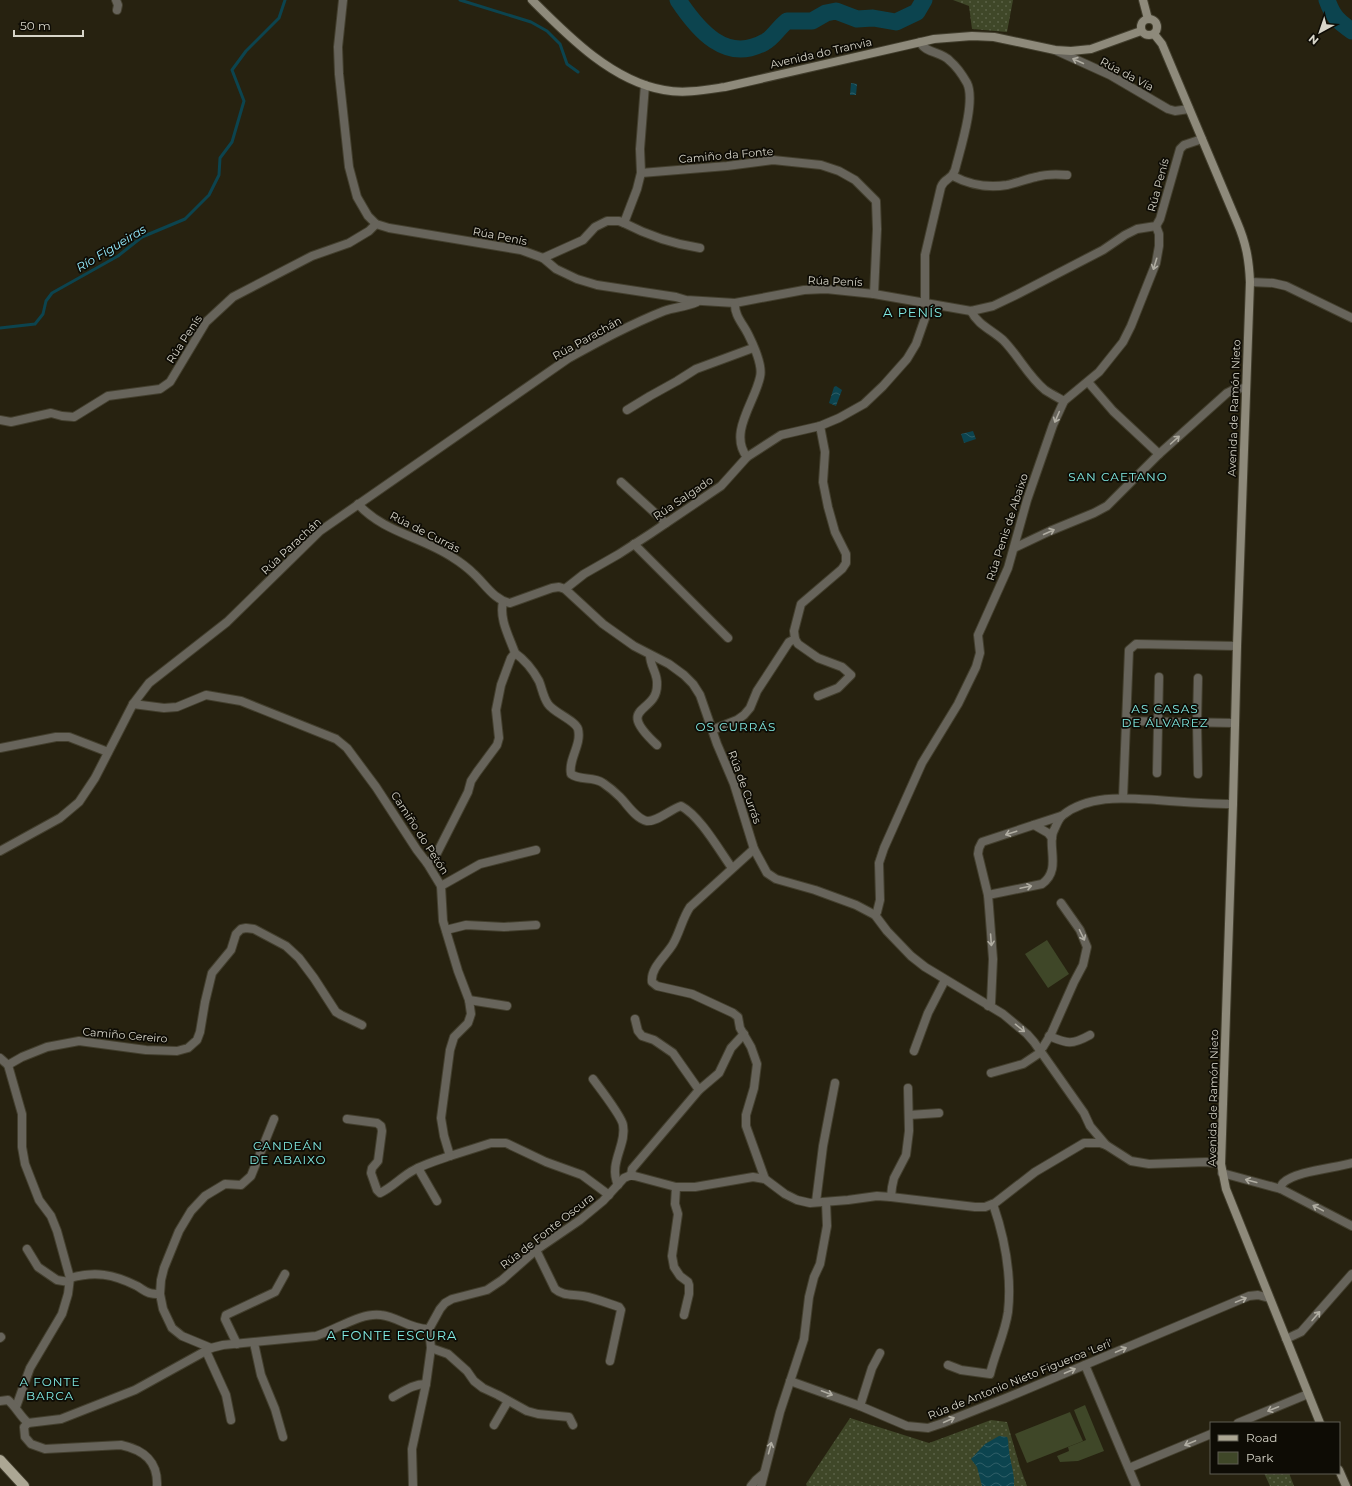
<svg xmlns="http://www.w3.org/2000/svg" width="1352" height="1486" font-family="Montserrat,sans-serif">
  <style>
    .green { fill: url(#green-dots) }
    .pitch { fill: #3f4728 }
    .water { fill: url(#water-waves) }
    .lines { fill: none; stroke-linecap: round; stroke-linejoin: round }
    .stream { stroke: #0c444f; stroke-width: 3 }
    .river { stroke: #0c444f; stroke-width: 17 }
    .street-casing { stroke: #433f2e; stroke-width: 10 }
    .secondary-casing { stroke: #433f2e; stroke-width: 10 }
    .primary-casing { stroke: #433f2e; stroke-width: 12 }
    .street { stroke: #67645b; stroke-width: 8 }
    .secondary { stroke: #8e8a7b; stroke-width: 8 }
    .primary { stroke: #aca794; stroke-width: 10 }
    .oneway { stroke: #b0ada2 }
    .labels { text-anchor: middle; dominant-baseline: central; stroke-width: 3.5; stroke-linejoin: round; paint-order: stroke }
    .street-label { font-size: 11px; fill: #d7d5c9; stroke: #0e0c05 }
    .water-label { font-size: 12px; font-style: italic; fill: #96ecff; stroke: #0e0c05 }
    .neighbourhood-label { font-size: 12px; letter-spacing: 1px; fill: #81ebe3; stroke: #0e0c05 }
    .quarter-label { font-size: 13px; letter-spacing: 1px; fill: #81ebe3; stroke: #0e0c05 }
  </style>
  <defs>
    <pattern id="green-dots" width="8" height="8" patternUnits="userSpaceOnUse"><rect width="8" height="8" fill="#3f4728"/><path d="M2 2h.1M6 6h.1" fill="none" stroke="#5a6146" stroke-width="1.8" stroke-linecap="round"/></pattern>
    <pattern id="water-waves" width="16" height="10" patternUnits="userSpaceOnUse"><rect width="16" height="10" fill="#0c444f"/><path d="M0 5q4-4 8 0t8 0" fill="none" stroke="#2f5e67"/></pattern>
  </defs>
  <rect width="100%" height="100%" fill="#272210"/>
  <g class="green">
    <polygon points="953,0 1013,0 1007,32 972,29 969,6"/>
    <polygon points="850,1418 929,1443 991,1420 1007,1422 1020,1467 1027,1486 807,1486 806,1484"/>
    <polygon points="1264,1473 1289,1473 1294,1486 1270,1486"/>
  </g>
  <g class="pitch">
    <polygon points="1047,940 1069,974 1048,988 1025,954"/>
    <polygon points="1085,1405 1104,1451 1078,1461 1060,1462 1057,1456 1069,1451 1068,1447 1086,1440 1074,1410"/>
    <polygon points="1070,1412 1083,1441 1027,1463 1015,1434"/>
  </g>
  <g class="water">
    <polygon points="851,83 857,84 856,95 850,95"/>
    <polygon points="836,386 842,390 836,406 829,403 834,387"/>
    <polygon points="973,431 976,439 964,443 961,434"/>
    <path d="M999 1436 1007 1437C1009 1442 1008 1445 1009 1450 1010 1462 1015 1474 1014 1486H982L977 1467 971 1459 985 1444Z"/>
  </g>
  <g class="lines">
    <g class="stream">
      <polyline points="460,0 531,22 547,31 560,44 567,64 578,72"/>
      <polyline points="0,328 35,324 43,314 46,301 52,293 118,256 142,237 185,219 209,195 219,175 220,158 232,142 244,101 232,70 246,51 279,18 285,0"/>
    </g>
    <g class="river">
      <path d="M678 0C698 30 726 64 765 42 773 38 779 27 787 21H812L826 13 836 11 857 19 873 18 896 22 917 12 924 0"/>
      <path d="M1327 0C1333 17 1338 21 1352 31"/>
    </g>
    <defs>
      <g id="street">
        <polyline points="116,0 118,5 117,10"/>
        <polyline points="343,0 338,47 339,74 349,167 357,197 368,216 376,224 389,228 521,250 543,258 556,269 577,279 597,285 676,297 686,300 735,303 804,290 826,289 874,294 971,311 993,306 1018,294 1103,250 1125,235 1137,229 1156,226 1160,219 1180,149 1184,145 1202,139"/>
        <path d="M920 42C926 54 941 51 950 61 956 66 963 76 967 83 976 101 960 150 955 170 951 181 945 177 941 187L925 255V302"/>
        <polyline points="1055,50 1110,75 1168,109 1175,111 1189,109"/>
        <polyline points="641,173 727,166 773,160 821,165 839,171 855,180 876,201 877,229 874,294"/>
        <path d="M953 176C970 185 988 188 1007 185 1017 183 1026 179 1036 177 1046 174 1057 174 1067 175"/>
        <path d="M624 223C649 236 673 244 700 248"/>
        <polyline points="543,258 583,240 595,227 607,221 619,221 624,223 637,189 641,173 640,149 645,85"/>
        <polyline points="1250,282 1273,283 1286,286 1352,318"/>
        <path d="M735 303C734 315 743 324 748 334 753 344 763 366 760 377 755 402 728 433 747 457"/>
        <path d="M971 311C978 325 992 330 1003 340 1018 355 1028 376 1045 390 1051 394 1057 397 1064 401"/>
        <polyline points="1088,382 1113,411 1159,454"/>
        <polyline points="627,410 650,396 677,381 696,369 753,348"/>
        <polyline points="0,420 11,422 51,413 62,416 74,417 108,396 160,389 170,382 206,322 233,297 312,256 349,243 369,231 376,224"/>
        <polyline points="621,482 666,523"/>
        <path d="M358 504C383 532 422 537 452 557 460 562 468 568 474 574 485 584 494 600 510 603L552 588 559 587 565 589 603 624 634 646 669 664 684 675 693 684 700 695 717 744 734 784 754 849 767 873 776 879 815 890 856 905 875 915 887 931 911 956 925 967 1003 1014 1027 1034 1034 1042 1084 1113 1090 1126 1106 1145"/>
        <polyline points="634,544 728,638"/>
        <polyline points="1014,548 1050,531 1094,513 1107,506 1159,454 1227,393 1235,389 1246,388"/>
        <polyline points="565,589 584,574 619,554 650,534 721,486 747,457 781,435 820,426 839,418 864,404 883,386 907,359 916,344 930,304"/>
        <polyline points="795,639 798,644 818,658 842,667 851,675 838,688 818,696"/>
        <path d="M515 653C525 660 533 670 539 681 542 688 543 697 548 704 554 713 575 720 578 729 582 745 568 759 571 774 580 781 593 776 603 783 609 787 615 792 620 797 627 804 636 819 647 821 657 822 671 809 681 806 700 816 719 850 732 868"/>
        <path d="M650 655C650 667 658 673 657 685 657 715 613 704 657 745"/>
        <polyline points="133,704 164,708 177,707 206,695 241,701 336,739 347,748 376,787 417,850 427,863 441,886 443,921 458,971 469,1000 471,1014 468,1023 454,1037 450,1050 441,1118 444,1136 450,1156 491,1143 506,1143 546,1162 582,1175 609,1195"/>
        <polyline points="1126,721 1234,723"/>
        <polyline points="712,730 737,720 744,715 750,708 757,691 789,642 795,639 794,631 801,604 842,569 846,563 846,554 835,532 828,507 823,482 825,452 820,426"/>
        <polyline points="0,748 56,737 69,737 108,752"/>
        <polyline points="1157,773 1159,677"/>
        <polyline points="1198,774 1197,722 1198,678"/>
        <polyline points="1123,798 1129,650 1136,644 1237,646"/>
        <polyline points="1034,825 1048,833 1052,838"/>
        <path d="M754 849 690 907C682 919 680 932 673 944 666 956 650 968 652 982L657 986 692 994 733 1013 738 1017 740 1028 751 1047 757 1064 754 1088 746 1115V1126L765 1179"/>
        <path d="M0 851 60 818 79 802 95 778 133 704 149 683 227 622 320 531 569 358C600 341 631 324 664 311 675 307 686 307 697 302"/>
        <path d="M427 863 435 857 468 792 471 781 477 772 497 745 499 738 496 710 501 685 511 658 515 653C509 636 499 619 503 602"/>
        <polyline points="441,886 480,864 536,850"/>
        <path d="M988 895 1042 884C1063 869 1045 844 1055 828 1057 823 1059 818 1063 815 1089 794 1126 798 1157 800 1182 802 1208 804 1233 804"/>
        <polyline points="875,915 877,912 880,900 879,863 884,848 922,763 958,704 976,667 980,653 978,635 1008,568 1027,500 1053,425 1064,401 1099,372 1123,342 1131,326 1156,263 1159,246 1159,234 1156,226"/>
        <polyline points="446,930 466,925 504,927 536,925"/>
        <polyline points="469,1000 507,1006"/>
        <polyline points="988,1006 991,1003 993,959 989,907 988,895 978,854 979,848 982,842 1061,816"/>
        <polyline points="635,1019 638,1031 642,1036 654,1040 673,1053 699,1090"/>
        <path d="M1049 1036C1068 1044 1072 1045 1090 1035"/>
        <polyline points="1040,1050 1043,1047 1051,1034 1074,982 1083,965 1087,947 1080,930 1061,903"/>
        <polyline points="914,1051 928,1013 945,980"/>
        <polyline points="0,1058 8,1065 22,1114 22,1147 25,1164 39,1200 51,1216 57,1231 70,1278 68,1294 62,1314 30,1368 16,1407"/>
        <polyline points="8,1065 22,1057 47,1047 79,1041 146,1050 177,1051 188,1048 197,1040 200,1032 205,1002 212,973 231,950 236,934 241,929 246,928 254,929 286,946 299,958 314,978 336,1012 341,1015 362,1025"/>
        <polyline points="991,1073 1023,1064 1041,1052"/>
        <path d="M593 1079C599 1087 622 1117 623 1125 627 1145 608 1163 618 1185"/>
        <polyline points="909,1115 939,1113"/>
        <path d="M347 1119 377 1123 381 1126 382 1131 378 1161 372 1168 371 1173 377 1190 380 1193C393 1187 402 1176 414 1170 425 1164 438 1160 450 1156"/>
        <polyline points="418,1168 437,1201"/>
        <polyline points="1222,1173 1281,1189 1352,1226"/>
        <polyline points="631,1175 632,1169 699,1090 719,1073 731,1048 744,1034"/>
        <polyline points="676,1187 675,1204 678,1214 672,1256 674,1267 680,1276 688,1282 689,1285 689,1294 684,1315"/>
        <path d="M1281 1189C1281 1187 1282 1184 1283 1183 1295 1171 1336 1168 1352 1163"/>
        <polyline points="891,1197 892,1187 894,1178 906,1155 909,1131 908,1088"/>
        <polyline points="816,1202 823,1146 835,1083"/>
        <polyline points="27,1249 38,1267 57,1280 69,1282"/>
        <path d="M536 1250 555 1289C563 1296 572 1294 583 1296 595 1298 607 1303 619 1307L621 1310 610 1361"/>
        <path d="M70 1278C95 1271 113 1274 137 1286 147 1292 147 1294 160 1294"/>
        <polyline points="0,1338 1,1337"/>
        <polyline points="1286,1339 1301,1332 1352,1274"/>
        <polyline points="254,1343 261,1375 275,1409 283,1437"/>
        <polyline points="237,1344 225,1319 226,1315 275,1292 285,1274"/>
        <polyline points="211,1348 182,1336 172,1328 163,1309 160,1294 161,1280 164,1268 179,1231 191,1211 205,1196 225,1184 241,1185 251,1176 274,1119"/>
        <polyline points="431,1348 448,1354 467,1371 474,1381 483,1388 498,1395 527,1411 538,1414 569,1417 573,1425"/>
        <polyline points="206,1351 226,1395 231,1420"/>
        <path d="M948 1365 961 1370 990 1374C995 1353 1005 1333 1008 1312 1012 1276 1005 1239 993 1204"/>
        <polyline points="1085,1365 1136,1486"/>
        <polyline points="790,1381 860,1406 907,1426 928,1428 943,1423 1006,1398 1249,1296 1258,1295 1269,1298"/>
        <path d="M393 1397C404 1391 413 1384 426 1384"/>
        <path d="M0 1401 8 1400C16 1407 20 1416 28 1423"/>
        <polyline points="860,1406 872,1368 880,1353"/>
        <polyline points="1238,1423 1308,1394"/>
        <polyline points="494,1425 508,1401"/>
        <polyline points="1129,1468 1211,1434"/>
        <path d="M157 1486C158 1461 144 1450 121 1445L45 1449 31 1444 25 1437 24 1427 28 1423 61 1419 135 1390 211 1348 223 1345 316 1336C336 1330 361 1312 381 1315 398 1317 412 1330 429 1329L440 1309 445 1303 452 1299 487 1290 502 1280 536 1250 580 1220 603 1201 624 1178 631 1175 676 1187H695L753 1177 765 1179 785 1194 797 1200 810 1203 848 1200 877 1196 891 1197 975 1207H985L995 1203 1035 1172 1084 1143H1100L1106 1145 1131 1161 1149 1164 1206 1162 1221 1164"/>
        <polyline points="413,1486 412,1449 426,1384 431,1348 429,1329"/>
        <polyline points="751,1486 756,1480 763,1474"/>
        <polyline points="761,1486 780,1412 804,1339 809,1297 814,1277 820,1264 827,1226 826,1202"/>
      </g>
      <g id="secondary">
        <path d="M532 0C568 36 612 81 664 90 684 94 705 90 725 87L934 39 972 36 994 37 1055 50 1071 51 1091 49 1141 31"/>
        <polyline points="1143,0 1148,19"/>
        <circle cx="1149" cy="27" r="8"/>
        <path d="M1154 34 1162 44 1237 222C1246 243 1249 259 1250 282L1237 646 1233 804 1221 1164 1226 1189 1320 1423"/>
        <polyline points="1339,1470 1346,1486"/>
      </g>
      <polyline id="primary" points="0,1460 24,1486"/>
    </defs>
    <use href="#street" class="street-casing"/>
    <use href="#secondary" class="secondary-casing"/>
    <use href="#primary" class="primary-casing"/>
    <use href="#street" class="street"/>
    <use href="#secondary" class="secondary"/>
    <use href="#primary" class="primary"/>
  </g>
  <defs><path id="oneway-shaft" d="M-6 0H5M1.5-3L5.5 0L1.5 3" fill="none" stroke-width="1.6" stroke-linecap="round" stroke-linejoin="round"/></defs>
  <g class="oneway">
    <use href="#oneway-shaft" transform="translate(1078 61) rotate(-156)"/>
    <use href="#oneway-shaft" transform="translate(1155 264) rotate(107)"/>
    <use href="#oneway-shaft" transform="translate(1057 417) rotate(113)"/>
    <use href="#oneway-shaft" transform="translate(1175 440) rotate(-42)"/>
    <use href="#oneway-shaft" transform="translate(1049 532) rotate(-24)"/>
    <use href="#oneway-shaft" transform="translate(1011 833) rotate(162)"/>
    <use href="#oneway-shaft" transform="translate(1026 887) rotate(-12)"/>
    <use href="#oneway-shaft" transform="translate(1082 935) rotate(64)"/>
    <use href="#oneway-shaft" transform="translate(991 940) rotate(86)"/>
    <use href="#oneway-shaft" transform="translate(1020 1028) rotate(39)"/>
    <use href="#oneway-shaft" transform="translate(1251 1181) rotate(-165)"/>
    <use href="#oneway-shaft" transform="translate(1318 1208) rotate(-152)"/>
    <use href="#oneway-shaft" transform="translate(1241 1300) rotate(-22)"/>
    <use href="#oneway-shaft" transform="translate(1316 1316) rotate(-49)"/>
    <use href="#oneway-shaft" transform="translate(1121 1350) rotate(-23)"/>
    <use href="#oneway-shaft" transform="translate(1070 1371) rotate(-23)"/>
    <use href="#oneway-shaft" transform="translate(827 1393) rotate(21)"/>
    <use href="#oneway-shaft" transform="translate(1273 1409) rotate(158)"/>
    <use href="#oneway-shaft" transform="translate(949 1420) rotate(-24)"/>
    <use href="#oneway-shaft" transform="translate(1190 1443) rotate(157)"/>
    <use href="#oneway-shaft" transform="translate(770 1448) rotate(-75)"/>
  </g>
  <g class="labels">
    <g class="street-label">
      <text transform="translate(821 53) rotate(-13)">Avenida do Tranvia</text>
      <text transform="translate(1127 74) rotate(28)">Rúa da Vía</text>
      <text transform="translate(726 155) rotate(-5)">Camiño da Fonte</text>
      <text transform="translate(1158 185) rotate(-75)">Rúa Penís</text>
      <text transform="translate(500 236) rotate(11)">Rúa Penís</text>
      <text transform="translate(835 281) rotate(2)">Rúa Penís</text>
      <text transform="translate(587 338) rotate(-29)">Rúa Parachán</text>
      <text transform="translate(184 339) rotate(-57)">Rúa Penís</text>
      <text transform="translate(1234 408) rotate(-88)">Avenida de Ramón Nieto</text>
      <text transform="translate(683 498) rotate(-34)">Rúa Salgado</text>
      <text transform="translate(1007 527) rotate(-72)">Rúa Penis de Abaixo</text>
      <text transform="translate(425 532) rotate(27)">Rúa de Currás</text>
      <text transform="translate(291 546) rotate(-43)">Rúa Parachán</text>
      <text transform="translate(745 787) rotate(70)">Rúa de Currás</text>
      <text transform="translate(420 833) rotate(57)">Camiño do Petón</text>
      <text transform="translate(125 1035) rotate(5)">Camiño Cereiro</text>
      <text transform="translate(1213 1098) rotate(-89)">Avenida de Ramón Nieto</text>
      <text transform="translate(547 1231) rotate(-38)">Rúa de Fonte Oscura</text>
      <text transform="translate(1020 1379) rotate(-22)">Rúa de Antonio Nieto Figueroa 'Leri'</text>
    </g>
    <g class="water-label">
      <text transform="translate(111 248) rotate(-31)">Río Figueiras</text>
    </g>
    <g class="neighbourhood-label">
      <text x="1118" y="476">SAN CAETANO</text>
      <text x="1165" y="708">AS CASAS<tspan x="1165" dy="14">DE ÁLVAREZ</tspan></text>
      <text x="736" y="726">OS CURRÁS</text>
      <text x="288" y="1145">CANDEÁN<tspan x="288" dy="14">DE ABAIXO</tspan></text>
      <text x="50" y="1381">A FONTE<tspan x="50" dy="14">BARCA</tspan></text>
    </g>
    <g class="quarter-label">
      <text x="913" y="312">A PENÍS</text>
      <text x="392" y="1335">A FONTE ESCURA</text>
    </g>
  </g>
  <rect x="1210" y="1422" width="130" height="52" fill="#0e0c05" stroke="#5e5c53"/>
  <rect x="1218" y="1435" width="20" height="6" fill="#aca794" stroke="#5e5c53"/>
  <text x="1246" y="1442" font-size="12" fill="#d7d5c9">Road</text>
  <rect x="1218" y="1452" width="20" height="12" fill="#3f4728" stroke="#5e5c53"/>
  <text x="1246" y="1462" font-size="12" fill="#d7d5c9">Park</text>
  <g transform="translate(1320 32) rotate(220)" stroke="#0e0c05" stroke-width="3" paint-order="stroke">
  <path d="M0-3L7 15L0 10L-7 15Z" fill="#d7d5c9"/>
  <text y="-6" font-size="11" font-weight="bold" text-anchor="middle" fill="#d7d5c9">N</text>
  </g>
  <path d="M14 30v6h69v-6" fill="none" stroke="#d7d5c9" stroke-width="2"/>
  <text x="20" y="30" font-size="12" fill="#d7d5c9" stroke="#0e0c05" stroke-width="3" paint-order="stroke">50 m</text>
</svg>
